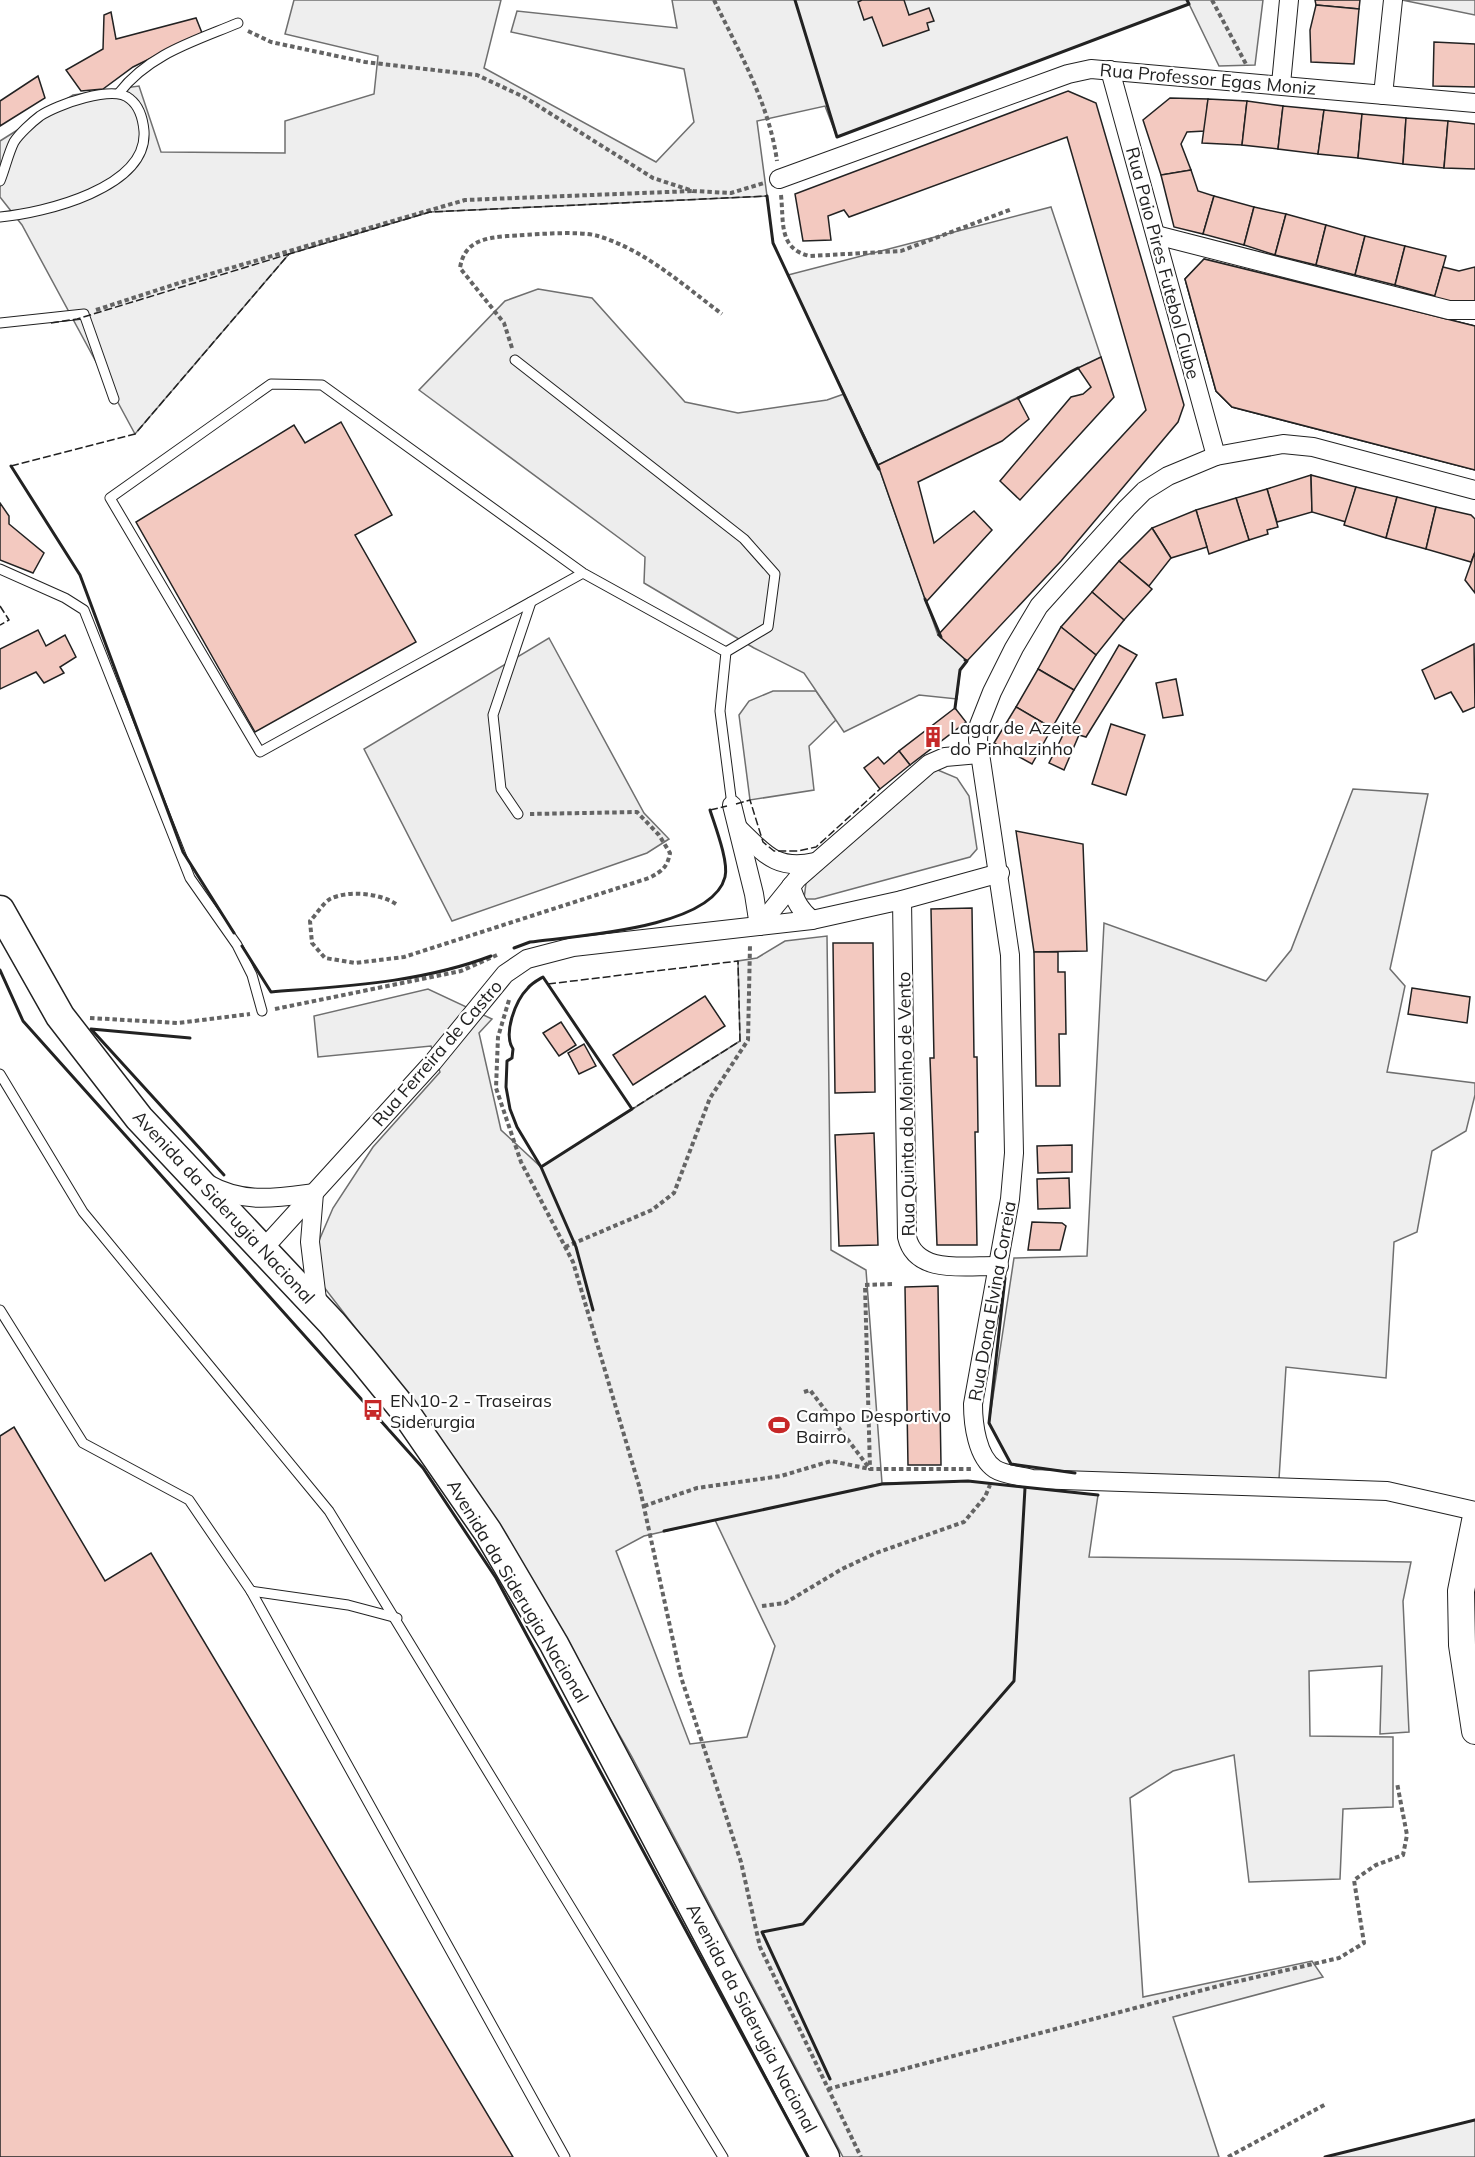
<svg xmlns="http://www.w3.org/2000/svg" width="1475" height="2157" font-family="Mulish,sans-serif">
  <style>
    .green { fill: #eee; stroke: #6f6f6f; stroke-width: 1.5; fill-rule: evenodd }
    .parking { fill: #ededed; stroke: #6f6f6f; stroke-width: 1.5 }
    .building { fill: #f3c9c0; stroke: #222; stroke-width: 1.5 }
    .lines { fill: none; stroke-linecap: round; stroke-linejoin: round }
    .lane-casing { stroke: #222; stroke-width: 11 }
    .street-casing { stroke: #222; stroke-width: 20 }
    .secondary-casing { stroke: #222; stroke-width: 28 }
    .primary-casing { stroke: #222; stroke-width: 31 }
    .path { stroke: #646464; stroke-width: 4; stroke-dasharray: 4.5 3; stroke-linecap: butt }
    .lane { stroke: #fff; stroke-width: 9 }
    .street { stroke: #fff; stroke-width: 18 }
    .secondary { stroke: #fff; stroke-width: 26 }
    .primary { stroke: #fff; stroke-width: 28 }
    .fence { stroke: #222; stroke-width: 1.5; stroke-dasharray: 8 3; stroke-linecap: butt }
    .wall { stroke: #222; stroke-width: 3 }
    .labels { text-anchor: middle; dominant-baseline: central; stroke-width: 4.5; stroke-linejoin: round; paint-order: stroke }
    .street-label { font-size: 18px; fill: #222; stroke: #fff }
    .poi-label { font-size: 18px; fill: #222; stroke: #fff; text-anchor: start }
  </style>
  <rect width="100%" height="100%" fill="#fff"/>
  <g class="green">
    <polygon points="294,0 501,0 484,68 656,162 694,122 684,69 511,32 517,11 677,28 672,0 1263,0 1255,65 1219,66 1189,4 837,137 825,106 757,121 767,196 430,212 289,254 135,434 22,225 0,197 0,141 73,95 139,86 161,152 285,153 285,121 374,94 378,56 285,34"/>
    <polygon points="1402,0 1475,0 1475,15"/>
    <polygon points="1051,207 1101,357 878,465 788,275"/>
    <polygon points="773,691 816,691 836,720 809,746 814,790 750,800 739,715 749,701"/>
    <polygon points="933,768 957,778 969,796 977,849 970,857 815,899 804,899 806,883"/>
    <polygon points="1353,789 1428,794 1390,969 1405,986 1387,1072 1475,1083 1475,1095 1466,1131 1432,1151 1417,1232 1394,1242 1386,1378 1286,1367 1279,1479 1084,1474 1011,1464 989,1423 1014,1258 1087,1256 1104,923 1266,981 1291,950"/>
    <path d="M827 936 831 1250 866 1270 882 1483 968 1481 1098 1495 1089 1557 1411 1562 1403 1601 1409 1732 1380 1734 1382 1666 1309 1671 1310 1736 1393 1737V1807L1343 1809 1340 1879 1249 1882 1234 1755 1173 1771 1130 1798 1143 1997 1312 1961 1323 1977 1173 2017 1219 2157H843L632 1757 556 1623 441 1439 320 1282 318 1243 333 1208 373 1147 440 1072 431 1046 318 1057 314 1016 428 989 492 1019 479 1033 501 1130 541 1167 740 1041 738 961 757 958 785 941ZM715 1520 775 1646 747 1737 690 1744 616 1551 644 1536Z"/>
    <polygon points="1475,2120 1475,2157 1325,2157"/>
  </g>
  <g class="parking">
    <polygon points="538,289 592,298 685,402 738,413 827,400 844,394 878,465 938,635 967,661 960,670 957,699 919,695 844,732 804,673 754,648 644,583 645,557 419,390 505,301"/>
    <polygon points="549,638 644,813 669,839 647,853 452,921 364,749"/>
  </g>
  <g class="building">
    <polygon points="862,0 904,0 909,15 929,8 934,21 927,23 929,30 883,46 872,17 864,20 858,2"/>
    <polygon points="1315,0 1360,0 1359,9 1316,5"/>
    <polygon points="1316,5 1359,9 1354,64 1311,62 1310,30"/>
    <polygon points="111,12 116,39 196,18 202,33 133,67 103,89 81,91 66,70 103,49 104,15"/>
    <polygon points="1434,42 1475,44 1475,87 1433,86"/>
    <polygon points="38,76 45,98 0,126 0,101"/>
    <polygon points="1068,91 1096,103 1184,405 1178,422 1061,561 967,661 938,635 1146,410 1067,137 849,217 844,210 828,216 831,240 803,241 795,194"/>
    <polygon points="1170,98 1208,99 1205,131 1187,132 1181,144 1191,170 1161,175 1143,120"/>
    <polygon points="1208,99 1247,101 1242,145 1202,143"/>
    <polygon points="1247,101 1283,106 1278,149 1242,145"/>
    <polygon points="1283,106 1324,110 1318,154 1278,149"/>
    <polygon points="1324,110 1362,114 1358,158 1318,154"/>
    <polygon points="1362,114 1406,118 1403,164 1358,158"/>
    <polygon points="1406,118 1448,121 1444,168 1403,164"/>
    <polygon points="1448,121 1475,124 1475,169 1444,168"/>
    <polygon points="1191,170 1198,191 1214,196 1203,234 1174,227 1161,175"/>
    <polygon points="1214,196 1254,207 1244,245 1203,234"/>
    <polygon points="1254,207 1286,214 1275,255 1244,245"/>
    <polygon points="1286,214 1326,225 1316,265 1275,255"/>
    <polygon points="1326,225 1365,236 1355,275 1316,265"/>
    <polygon points="1365,236 1405,246 1395,285 1355,275"/>
    <polygon points="1405,246 1446,256 1435,296 1395,285"/>
    <polygon points="1204,259 1475,326 1475,384 1460,385 1436,393 1353,371 1357,358 1275,336 1277,328 1245,319 1246,316 1230,322 1257,383 1312,395 1309,399 1349,410 1350,406 1383,415 1381,421 1461,443 1460,448 1475,452 1475,470 1232,407 1216,391 1185,279"/>
    <polygon points="1204,259 1475,326 1475,470 1232,407 1216,391 1185,279"/>
    <polygon points="1443,267 1459,271 1475,267 1475,304 1433,302"/>
    <polygon points="1101,357 1114,397 1020,500 1000,481 1071,397 1083,394 1091,387 1078,368"/>
    <polygon points="1018,398 1029,419 1002,441 918,482 934,543 974,511 992,530 926,602 878,465"/>
    <polygon points="341,422 392,515 355,535 416,642 255,732 136,522 294,425 305,443"/>
    <polygon points="1311,475 1312,512 1277,522 1267,489"/>
    <polygon points="1311,475 1356,487 1346,522 1312,512"/>
    <polygon points="1356,487 1397,497 1386,538 1344,525"/>
    <polygon points="1267,489 1278,527 1267,530 1268,534 1249,540 1236,498"/>
    <polygon points="1397,497 1436,507 1426,549 1386,538"/>
    <polygon points="1236,498 1249,540 1209,554 1196,510"/>
    <polygon points="0,503 9,516 9,524 44,553 33,573 0,560"/>
    <polygon points="1436,507 1471,515 1475,519 1475,552 1471,562 1426,549"/>
    <polygon points="1196,510 1207,547 1171,558 1152,528"/>
    <polygon points="1152,528 1171,558 1149,586 1119,561"/>
    <polygon points="1475,552 1475,593 1465,580"/>
    <polygon points="1119,561 1152,589 1124,620 1092,592"/>
    <polygon points="1092,592 1124,620 1096,655 1061,627"/>
    <polygon points="1061,627 1096,655 1074,690 1038,669"/>
    <polygon points="38,630 46,646 65,635 76,657 60,667 64,673 44,683 36,672 0,689 0,649"/>
    <polygon points="1474,644 1475,707 1463,712 1451,692 1435,699 1422,670"/>
    <polygon points="1119,645 1137,655 1086,737 1079,735 1064,770 1049,763 1067,727 1071,728"/>
    <polygon points="1038,669 1074,690 1052,728 1016,707"/>
    <polygon points="1176,679 1183,715 1163,718 1156,683"/>
    <polygon points="1016,707 1052,728 1032,764 994,743"/>
    <polygon points="955,708 966,722 910,765 899,751"/>
    <polygon points="1111,724 1145,735 1126,795 1092,784"/>
    <polygon points="899,751 910,765 880,789 864,768 878,757 884,764"/>
    <polygon points="1016,831 1083,844 1087,951 1034,952"/>
    <polygon points="972,908 974,1057 977,1057 978,1132 975,1132 977,1245 937,1245 930,1058 934,1058 931,909"/>
    <polygon points="833,943 873,943 875,1092 835,1093"/>
    <polygon points="1034,952 1058,952 1058,972 1065,972 1066,1034 1059,1034 1060,1086 1036,1086"/>
    <polygon points="1412,988 1470,997 1467,1023 1408,1014"/>
    <polygon points="705,996 725,1026 633,1085 613,1055"/>
    <polygon points="561,1022 576,1045 559,1056 543,1033"/>
    <polygon points="584,1044 596,1066 579,1074 568,1053"/>
    <polygon points="874,1133 878,1245 839,1246 835,1135"/>
    <polygon points="1072,1145 1072,1172 1038,1173 1037,1146"/>
    <polygon points="1069,1178 1070,1208 1038,1209 1037,1179"/>
    <polygon points="1032,1222 1062,1223 1066,1226 1060,1250 1028,1250"/>
    <polygon points="938,1286 941,1465 908,1465 905,1287"/>
    <polygon points="14,1427 105,1581 151,1553 513,2157 0,2157 0,1436"/>
  </g>
  <g class="lines">
    <defs>
      <g id="lane">
        <path d="M119 93C149 54 195 41 238 23"/>
        <path d="M0 181C5 169 8 154 14 142 19 134 32 122 40 116 56 105 114 84 130 99 139 106 143 120 144 131 148 188 44 213 0 217"/>
        <polyline points="0,323 84,314 114,399"/>
        <polyline points="515,360 744,539 775,574 768,627 726,652"/>
        <polyline points="0,569 65,598 84,610 190,878 237,945 252,975 262,1011"/>
        <polyline points="583,573 260,752 110,498 271,384 322,385 583,573 726,652 720,711 732,805"/>
        <polyline points="518,814 501,789 493,715 531,602"/>
        <polyline points="0,1074 83,1212 329,1511 723,2157"/>
        <polyline points="0,1310 83,1443 189,1500 251,1591 565,2157"/>
        <polyline points="251,1591 348,1605 397,1618"/>
      </g>
      <g id="street">
        <polyline points="1110,70 1216,456"/>
        <polyline points="1281,84 1289,0"/>
        <polyline points="1383,95 1393,0"/>
        <polyline points="779,179 1068,74 1091,69 1475,103"/>
        <polyline points="1156,235 1449,310 1475,310"/>
        <path d="M1475 490 1313 447 1283 444 1216 456 1168 476 1144 491 1127 508 1039 606 1014 648 992 692 979 725 978 740 1010 955 1014 1153 1010 1199 973 1404C973 1424 977 1457 995 1469 1004 1475 1022 1476 1032 1479L1387 1491 1475 1511"/>
        <polyline points="732,805 754,894 759,926"/>
        <path d="M738 828C764 853 776 871 815 862"/>
        <path d="M791 886C795 901 800 910 812 920"/>
        <path d="M902 900 907 1237C916 1276 968 1265 999 1266"/>
        <polyline points="759,926 797,879 929,764 945,757 979,754"/>
        <path d="M208 1184C243 1204 276 1198 314 1193"/>
        <polyline points="314,1193 310,1242 318,1308"/>
        <polyline points="263,1249 433,1062 505,974 527,959 573,947 812,920 902,900 1000,873"/>
      </g>
      <polyline id="secondary" points="1475,1521 1461,1591 1462,1645 1475,1731"/>
      <polyline id="primary" points="0,910 60,1016 139,1118 332,1323 364,1361 403,1409 488,1532 554,1644 825,2157"/>
    </defs>
    <use href="#lane" class="lane-casing"/>
    <use href="#street" class="street-casing"/>
    <use href="#secondary" class="secondary-casing"/>
    <use href="#primary" class="primary-casing"/>
    <g class="path">
      <path d="M714 0C739 52 769 103 777 161"/>
      <polyline points="1212,0 1247,66"/>
      <polyline points="248,31 271,42 365,62 477,75 524,97 653,178 693,191 731,193 764,183"/>
      <path d="M781 195C784 222 778 249 810 256L901 251 1012 209"/>
      <polyline points="96,310 179,283 465,200 693,191"/>
      <path d="M512 348 504 323 460 268C464 242 483 238 507 236 528 235 579 230 598 236 645 250 683 285 722 314"/>
      <path d="M396 904C379 893 348 890 330 899 323 903 316 915 310 921L312 943 325 958 355 963 404 957 649 878C662 871 667 868 670 853L659 835 637 812 530 814"/>
      <polyline points="509,1000 498,1037 496,1088 521,1162 573,1262 640,1489 681,1677 741,1862 760,1947 861,2157"/>
      <polyline points="275,1009 461,971 497,955"/>
      <polyline points="90,1018 178,1023 250,1014"/>
      <polyline points="565,1247 652,1210 674,1193 710,1098 748,1040 750,945"/>
      <polyline points="892,1284 865,1285 870,1469 971,1469"/>
      <polyline points="804,1392 810,1390 870,1469"/>
      <polyline points="644,1506 697,1488 781,1476 831,1461 870,1469"/>
      <polyline points="762,1606 785,1603 842,1569 876,1553 964,1522 985,1497 990,1485"/>
      <polyline points="828,2089 1226,1984 1339,1958 1364,1943 1354,1880 1376,1865 1403,1855 1407,1835 1397,1783"/>
      <polyline points="1228,2157 1326,2104"/>
    </g>
    <use href="#lane" class="lane"/>
    <use href="#street" class="street"/>
    <use href="#secondary" class="secondary"/>
    <use href="#primary" class="primary"/>
    <g class="fence">
      <polyline points="51,323 77,319 289,254"/>
      <polyline points="11,466 135,434 289,254 430,212 767,196"/>
      <polyline points="0,606 9,620 0,625"/>
      <polyline points="736,804 750,800 763,842 774,851 798,851 816,847 880,789"/>
      <polyline points="710,810 727,806"/>
      <polyline points="548,984 738,961 740,1041 632,1109"/>
    </g>
    <g class="wall">
      <polyline points="795,0 837,137 1189,4 1187,0"/>
      <polyline points="767,196 773,243 879,469"/>
      <polyline points="1018,398 1078,368"/>
      <polyline points="11,466 80,575 183,852 234,933"/>
      <polyline points="925,599 941,637"/>
      <polyline points="955,708 960,670 967,661 965,660"/>
      <path d="M242 946 271 992C345 986 420 983 491 956"/>
      <path d="M514 948 530 942C574 936 712 929 725 877 729 862 715 826 710 810"/>
      <polyline points="0,970 23,1021 423,1468 496,1578 808,2157"/>
      <polyline points="190,1038 91,1029 224,1175"/>
      <path d="M541 1167 632 1109 543 977C538 980 532 983 528 988 515 1001 503 1034 513 1049L512 1058 507 1061 506 1087 510 1109 517 1127 541 1167 576 1247 593 1310"/>
      <polyline points="1005,1278 989,1423 1011,1464 1075,1473"/>
      <polyline points="664,1531 882,1484 968,1481 1098,1495"/>
      <polyline points="830,2079 762,1932 803,1924 1014,1681 1025,1488"/>
      <polyline points="1325,2157 1475,2120"/>
    </g>
  </g>
  <defs>
    <symbol id="building-bare" viewBox="-9 -9 18 18"><path d="M-4-6H4V6H1V3H-1V6H-4ZM-2.5-4.3h1.7v1.8h-1.7ZM.8-4.3h1.7v1.8H.8ZM-2.5-1h1.7V.8h-1.7ZM.8-1h1.7V.8H.8Z" fill="#c62828" stroke="#fff" stroke-width="2.5" paint-order="stroke"/></symbol>
    <symbol id="bus-bare" viewBox="-9 -9 18 18"><path d="M-5-6H5V4H4V6H2V4H-2V6H-4V4H-5ZM-3.5-4V0h7V-4ZM-3.5 1.2v1.5H-2V1.2ZM2 1.2v1.5H3.5V1.2Z" fill="#c62828" stroke="#fff" stroke-width="2.5" paint-order="stroke"/></symbol>
    <symbol id="stadium-bare" viewBox="-9 -9 18 18"><path d="M0-5a6.5 5 0 1 0 0 10a6.5 5 0 1 0 0-10ZM-3.5-1.8h7v3.6h-7Z" fill="#c62828" stroke="#fff" stroke-width="2.5" paint-order="stroke"/></symbol>
  </defs>
  <g fill-rule="evenodd">
    <use href="#building-bare" x="918" y="722" width="30" height="30"/>
    <use href="#bus-bare" x="358" y="1395" width="30" height="30"/>
    <use href="#stadium-bare" x="764" y="1410" width="30" height="30"/>
  </g>
  <g class="labels">
    <g class="street-label">
      <text transform="translate(1208 79) rotate(5)">Rua Professor Egas Moniz</text>
      <text transform="translate(1163 263) rotate(75)">Rua Paio Pires Futebol Clube</text>
      <text transform="translate(437 1053) rotate(-49)">Rua Ferreira de Castro</text>
      <text transform="translate(906 1104) rotate(-91)">Rua Quinta do Moinho de Vento</text>
      <text transform="translate(224 1207) rotate(47)">Avenida da Siderugia Nacional</text>
      <text transform="translate(992 1301) rotate(-80)">Rua Dona Elvina Correia</text>
      <text transform="translate(518 1591) rotate(59)">Avenida da Siderugia Nacional</text>
      <text transform="translate(752 2018) rotate(62)">Avenida da Siderugia Nacional</text>
    </g>
    <g class="poi-label">
      <text x="950" y="727">Lagar de Azeite<tspan x="950" dy="21">do Pinhalzinho</tspan></text>
      <text x="390" y="1400">EN 10-2 - Traseiras<tspan x="390" dy="21">Siderurgia</tspan></text>
      <text x="796" y="1415">Campo Desportivo<tspan x="796" dy="21">Bairro</tspan></text>
    </g>
  </g>
</svg>
